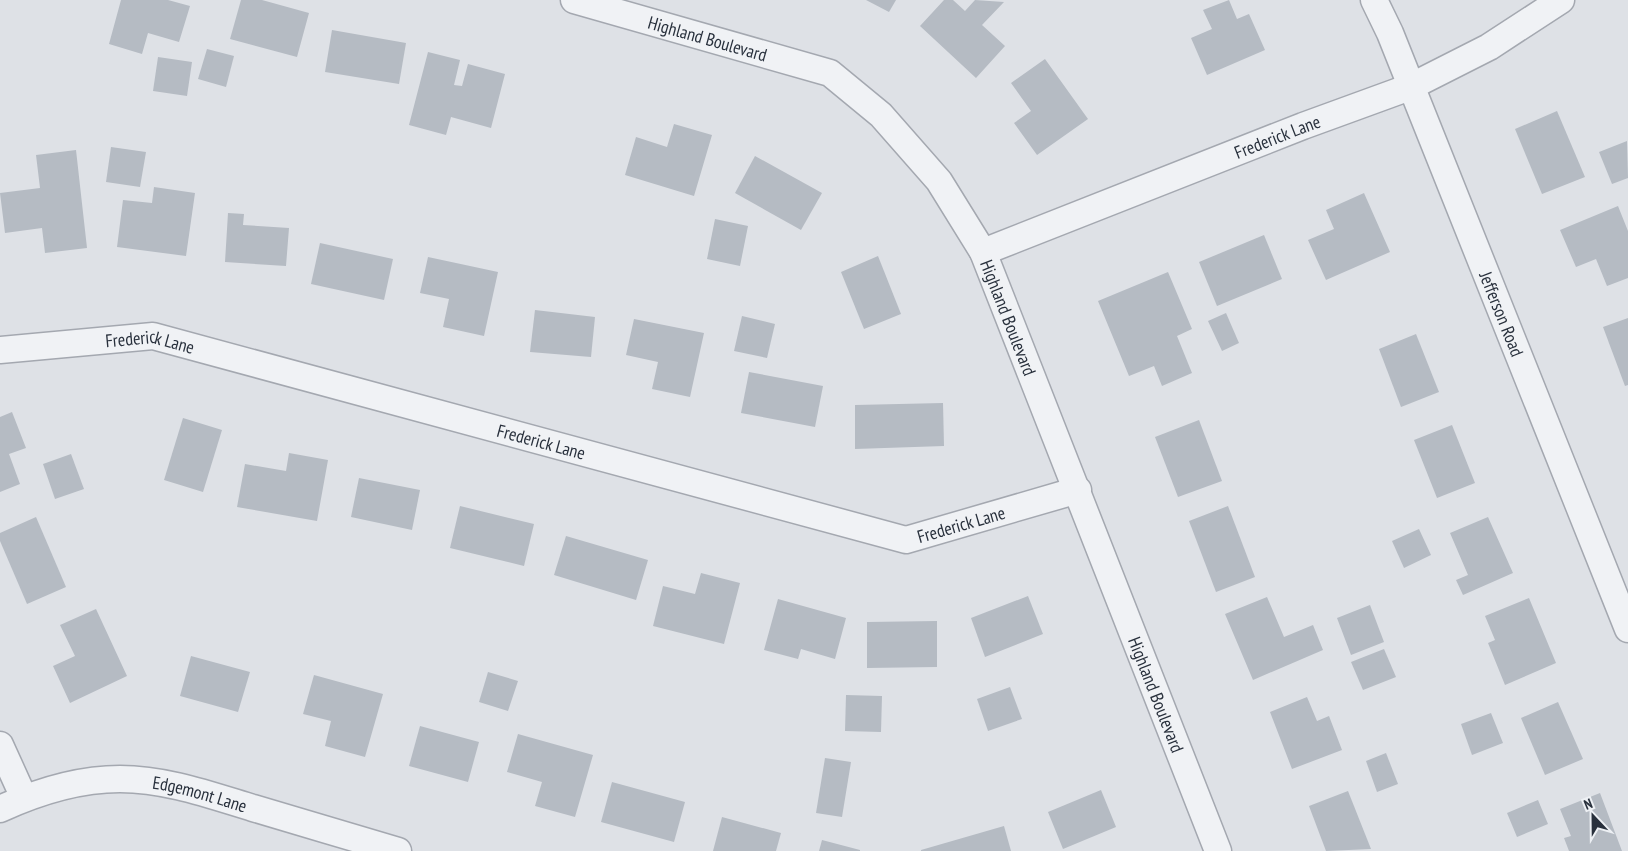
<svg xmlns="http://www.w3.org/2000/svg" width="1628" height="851" font-family="'PT Sans Narrow',sans-serif">
  <style>
    .building { fill: #b5bbc3 }
    .lines { fill: none; stroke-linecap: round; stroke-linejoin: round }
    .minor-casing { stroke: #a4a8b0; stroke-width: 29 }
    .minor { stroke: #f0f2f5; stroke-width: 26 }
    .labels { text-anchor: middle; dominant-baseline: central; stroke-width: 5; stroke-linejoin: round; paint-order: stroke }
    .street-label { font-size: 18px; fill: #28303c; stroke: #edf0f4 }
  </style>
  <rect width="100%" height="100%" fill="#dee1e6"/>
  <g class="building">
    <polygon points="121,0 168,0 190,6 179,42 148,33 142,54 109,44"/>
    <polygon points="241,0 262,0 309,13 297,57 230,39"/>
    <polygon points="866,0 896,0 889,12"/>
    <polygon points="944,0 953,0 965,11 975,0 1004,2 982,25 1005,46 976,78 920,26"/>
    <polygon points="1229,0 1237,19 1249,14 1265,50 1207,75 1191,38 1212,29 1203,10"/>
    <polygon points="332,30 406,43 399,84 325,72"/>
    <polygon points="207,49 234,56 226,87 198,79"/>
    <polygon points="428,52 460,60 454,85 462,86 468,64 505,74 491,128 451,117 446,135 409,125"/>
    <polygon points="158,57 192,62 187,96 153,91"/>
    <polygon points="1045,59 1088,119 1037,155 1014,123 1031,111 1011,83"/>
    <polygon points="1557,111 1585,177 1542,194 1515,129"/>
    <polygon points="674,124 712,135 694,196 625,175 636,137 667,147"/>
    <polygon points="1627,141 1628,178 1612,184 1599,152"/>
    <polygon points="111,147 146,152 140,187 106,182"/>
    <polygon points="76,150 87,248 45,253 42,228 5,233 0,193 40,188 36,155"/>
    <polygon points="755,156 822,193 801,230 735,193"/>
    <polygon points="154,187 195,193 186,256 117,247 123,200 152,203"/>
    <polygon points="1364,193 1390,252 1326,280 1308,240 1334,229 1326,210"/>
    <polygon points="1618,206 1628,231 1628,278 1607,286 1596,259 1576,267 1560,230"/>
    <polygon points="228,213 244,214 243,225 289,228 286,266 225,262"/>
    <polygon points="715,219 748,226 740,266 707,259"/>
    <polygon points="1264,235 1282,279 1217,306 1199,262"/>
    <polygon points="320,243 393,259 384,300 311,284"/>
    <polygon points="878,256 901,314 864,329 841,272"/>
    <polygon points="428,257 498,272 484,336 443,327 449,299 420,293"/>
    <polygon points="1168,272 1192,329 1177,336 1192,373 1162,386 1154,366 1129,376 1098,301"/>
    <polygon points="535,310 595,317 591,357 530,352"/>
    <polygon points="1226,313 1239,343 1222,351 1208,321"/>
    <polygon points="742,316 775,324 767,358 734,351"/>
    <polygon points="1628,318 1628,385 1625,386 1603,327"/>
    <polygon points="634,319 704,333 690,397 652,389 658,362 626,355"/>
    <polygon points="1416,334 1439,392 1401,407 1379,349"/>
    <polygon points="749,372 823,386 815,427 741,413"/>
    <polygon points="943,403 944,446 855,449 855,405"/>
    <polygon points="12,412 26,448 9,454 20,484 0,492 0,417"/>
    <polygon points="183,418 222,430 203,492 164,480"/>
    <polygon points="1199,420 1222,481 1178,497 1155,437"/>
    <polygon points="1452,425 1475,483 1437,498 1414,440"/>
    <polygon points="289,453 328,460 317,521 237,507 245,464 286,471"/>
    <polygon points="71,454 84,489 55,499 43,464"/>
    <polygon points="359,478 420,490 412,530 351,517"/>
    <polygon points="460,506 534,524 524,566 450,548"/>
    <polygon points="1228,506 1255,577 1216,592 1189,521"/>
    <polygon points="36,517 66,587 27,604 0,541 0,533"/>
    <polygon points="1488,517 1513,573 1463,595 1456,580 1468,575 1450,533"/>
    <polygon points="1419,529 1431,555 1404,568 1392,541"/>
    <polygon points="566,536 648,560 636,600 554,575"/>
    <polygon points="701,573 740,583 724,644 653,626 663,586 695,594"/>
    <polygon points="1028,596 1043,634 985,657 971,618"/>
    <polygon points="1267,597 1284,637 1313,625 1323,650 1253,680 1225,614"/>
    <polygon points="1529,598 1556,663 1505,685 1488,643 1495,640 1485,616"/>
    <polygon points="778,599 846,618 835,659 801,649 798,659 764,650"/>
    <polygon points="1370,605 1384,642 1351,655 1337,618"/>
    <polygon points="96,609 127,676 70,703 53,666 75,656 60,625"/>
    <polygon points="937,621 937,667 867,668 867,622"/>
    <polygon points="1384,649 1396,677 1363,690 1351,662"/>
    <polygon points="191,656 250,672 238,712 180,696"/>
    <polygon points="488,672 518,681 508,711 479,702"/>
    <polygon points="314,675 383,694 365,757 325,746 331,721 303,714"/>
    <polygon points="1010,687 1022,719 988,731 977,699"/>
    <polygon points="846,695 882,696 881,732 845,731"/>
    <polygon points="1307,697 1317,721 1329,716 1342,750 1292,769 1270,712"/>
    <polygon points="1558,702 1583,759 1545,775 1521,718"/>
    <polygon points="1491,713 1503,743 1472,755 1461,724"/>
    <polygon points="420,726 479,742 468,782 409,766"/>
    <polygon points="518,734 593,755 575,817 535,806 542,782 507,772"/>
    <polygon points="1386,753 1398,784 1377,792 1366,761"/>
    <polygon points="825,758 851,762 842,817 816,813"/>
    <polygon points="612,782 685,802 674,842 601,822"/>
    <polygon points="1101,790 1116,827 1063,849 1048,812"/>
    <polygon points="1348,791 1371,849 1326,851 1309,806"/>
    <polygon points="1600,793 1622,851 1569,851 1564,838 1571,836 1560,809"/>
    <polygon points="1538,800 1548,824 1517,837 1507,813"/>
    <polygon points="722,817 781,833 776,851 713,851"/>
    <polygon points="1004,826 1011,851 921,851 921,850"/>
    <polygon points="822,840 860,850 860,851 819,851"/>
  </g>
  <g class="lines">
    <defs>
      <g id="minor">
        <path id="s1" d="M574 0 830 73 881 115 939 181 983 252 1218 851"/>
        <path id="s2" d="M1374 0 1390 33 1628 629"/>
        <path id="s3" d="M983 252 1303 126 1410 87 1489 47 1561 0"/>
        <path id="s4" d="M0 350 153 336 906 540 1078 490"/>
        <polyline points="0,745 24,798"/>
        <path id="s5" d="M0 809C37 792 79 779 120 779 166 779 210 795 253 808 301 822 350 837 398 851"/>
      </g>
    </defs>
    <use href="#minor" class="minor-casing"/>
    <use href="#minor" class="minor"/>
  </g>
  <g class="labels">
    <g class="street-label">
      <text stroke="none"><textPath href="#s1" startOffset="139">Highland Boulevard</textPath></text>
      <text stroke="none"><textPath href="#s3" startOffset="316">Frederick Lane</textPath></text>
      <text stroke="none"><textPath href="#s2" startOffset="339">Jefferson Road</textPath></text>
      <text stroke="none"><textPath href="#s1" startOffset="574">Highland Boulevard</textPath></text>
      <text stroke="none"><textPath href="#s4" startOffset="151">Frederick Lane</textPath></text>
      <text stroke="none"><textPath href="#s4" startOffset="556">Frederick Lane</textPath></text>
      <text stroke="none"><textPath href="#s4" startOffset="991">Frederick Lane</textPath></text>
      <text stroke="none"><textPath href="#s1" startOffset="979">Highland Boulevard</textPath></text>
      <text stroke="none"><textPath href="#s5" startOffset="206">Edgemont Lane</textPath></text>
    </g>
  </g>
  <g transform="translate(1593 816) rotate(338)" stroke="#edf0f4" stroke-width="4" paint-order="stroke">
  <path d="M0-4L9 19L0 12L-9 19Z" fill="#28303c"/>
  <text y="-8" font-size="14" font-weight="bold" text-anchor="middle" fill="#28303c">N</text>
  </g>
</svg>
